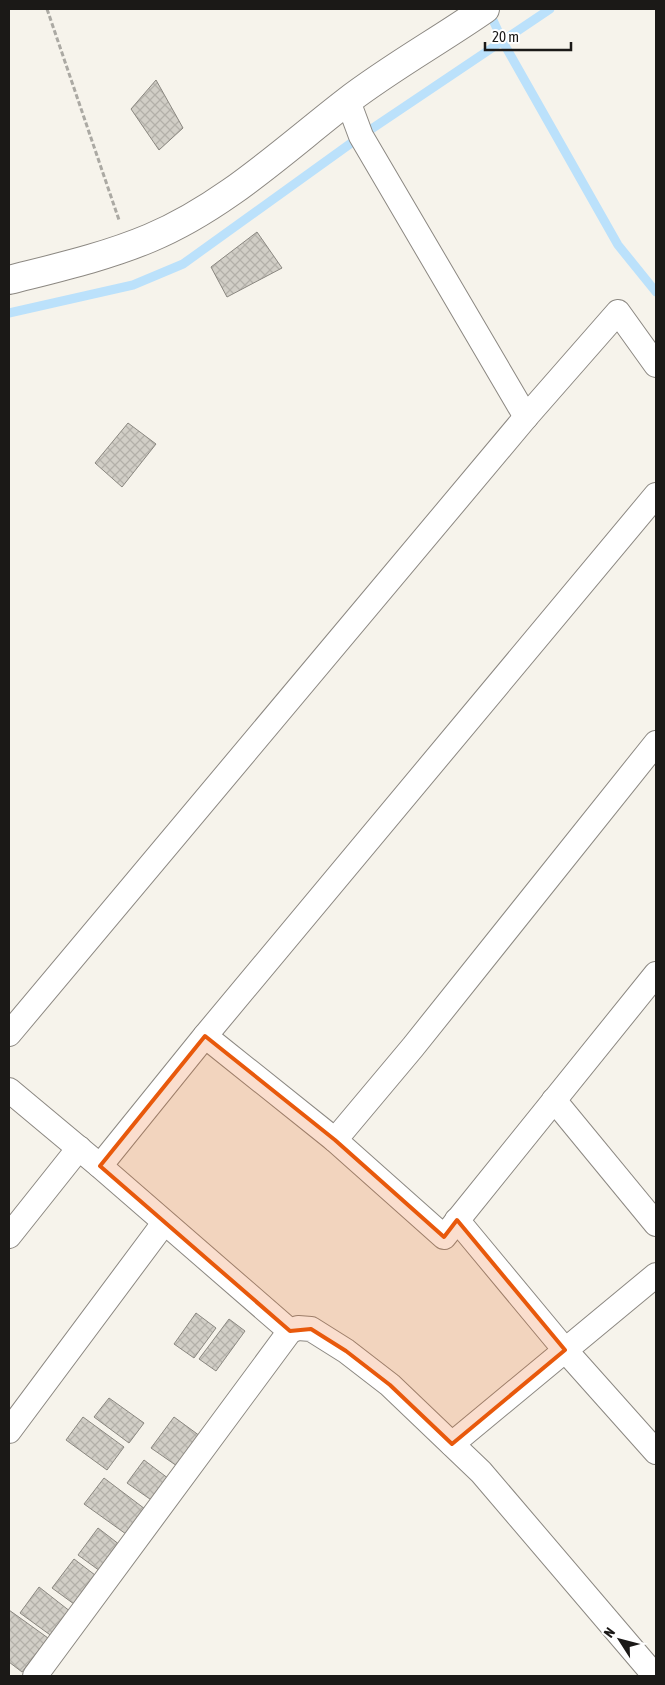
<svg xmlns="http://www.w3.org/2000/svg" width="665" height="1685" font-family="'Asap Condensed',sans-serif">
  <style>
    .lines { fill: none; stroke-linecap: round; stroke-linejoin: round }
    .stream { stroke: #bbe1fb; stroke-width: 9 }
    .building { fill: url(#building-cross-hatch); stroke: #8a8780 }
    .street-casing { stroke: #8c8882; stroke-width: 26 }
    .secondary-casing { stroke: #8c8882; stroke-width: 30 }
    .path { stroke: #aba9a3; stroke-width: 3; stroke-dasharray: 5 2.5; stroke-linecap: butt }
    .street { stroke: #fff; stroke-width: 24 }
    .secondary { stroke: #fff; stroke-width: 28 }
    .marked { fill: #e8590c; fill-opacity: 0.2; stroke: #e8590c; stroke-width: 4; stroke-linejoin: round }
  </style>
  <defs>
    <pattern id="building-cross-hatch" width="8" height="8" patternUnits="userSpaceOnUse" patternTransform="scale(1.25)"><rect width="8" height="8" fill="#d1cec6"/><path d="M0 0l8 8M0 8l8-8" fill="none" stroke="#b3b0a9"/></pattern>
  </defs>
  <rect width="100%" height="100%" fill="#f6f3eb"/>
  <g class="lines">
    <g class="stream">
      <polyline points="488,9 503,42 618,245 656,292"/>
      <polyline points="9,313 133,285 183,264 361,136 550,9"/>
    </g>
  </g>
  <g class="building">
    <polygon points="156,80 183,128 159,150 131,109"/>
    <polygon points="257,232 282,268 227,297 211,267"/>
    <polygon points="128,423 156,444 122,487 95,463"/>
    <polygon points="196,1313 216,1328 194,1358 174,1344"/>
    <polygon points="229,1319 245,1331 216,1371 199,1359"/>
    <polygon points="109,1398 144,1423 129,1443 94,1417"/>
    <polygon points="83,1417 124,1447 107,1470 66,1440"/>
    <polygon points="174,1417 200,1436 177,1466 151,1448"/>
    <polygon points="144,1460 173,1482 157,1504 127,1483"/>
    <polygon points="104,1478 145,1509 126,1534 84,1504"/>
    <polygon points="98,1528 120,1545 100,1571 78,1555"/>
    <polygon points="74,1559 95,1575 74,1604 52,1588"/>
    <polygon points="39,1587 71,1612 53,1637 20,1613"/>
    <polygon points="9,1610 48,1638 22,1672 9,1662"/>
  </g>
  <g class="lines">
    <defs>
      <g id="street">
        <polyline points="348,101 361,136 526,417"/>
        <polyline points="9,1034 526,417 618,312 656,365"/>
        <polyline points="205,1036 335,1140 444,1237 656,974"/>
        <polyline points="9,1090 100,1166 290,1331"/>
        <polyline points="554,1100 656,1224"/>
        <polyline points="335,1140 413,1047 656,743"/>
        <polyline points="100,1166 205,1036 656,495"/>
        <polyline points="457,1220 565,1350 656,1452"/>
        <polyline points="9,1236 79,1148"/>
        <polyline points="9,1431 164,1223"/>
        <polyline points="452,1444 656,1275"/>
        <polyline points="35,1676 290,1331 298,1328 311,1329 346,1351 390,1385 481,1472 655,1676"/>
      </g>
      <path id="secondary" d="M9 280C56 268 105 257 150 238 224 207 284 150 346 102 390 68 439 41 485 9"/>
    </defs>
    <use href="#street" class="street-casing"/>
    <use href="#secondary" class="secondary-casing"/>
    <polyline class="path" points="47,9 119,220"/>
    <use href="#street" class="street"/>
    <use href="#secondary" class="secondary"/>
  </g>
  <path class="marked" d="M205 1036 335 1140 444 1237 457 1220 565 1350 452 1444 390 1385 346 1351 311 1329 290 1331 100 1166Z"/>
  <rect width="665" height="1685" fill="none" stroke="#1b1917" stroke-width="20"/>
  <g transform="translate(620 1640) rotate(306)" stroke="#ffffff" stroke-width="4" paint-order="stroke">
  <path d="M0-4L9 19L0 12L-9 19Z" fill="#1b1917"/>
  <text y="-8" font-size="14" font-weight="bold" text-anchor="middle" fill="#1b1917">N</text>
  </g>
  <path d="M485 42v8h86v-8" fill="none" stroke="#1b1917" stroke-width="2.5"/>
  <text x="492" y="42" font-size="15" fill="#1b1917" stroke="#ffffff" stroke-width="4" paint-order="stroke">20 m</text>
</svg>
